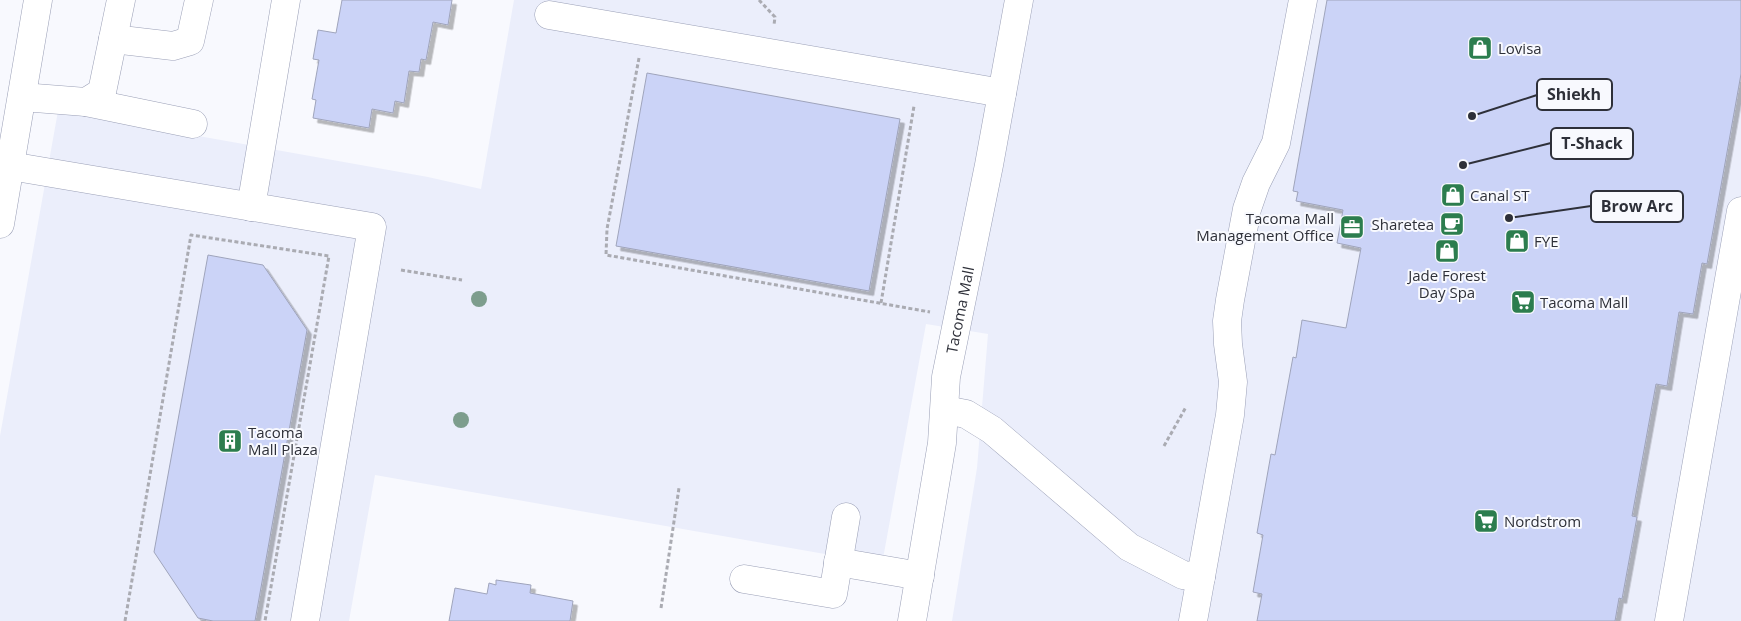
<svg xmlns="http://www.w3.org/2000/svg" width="1741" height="621" font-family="'Open Sans',sans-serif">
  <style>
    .built { fill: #ebeefb }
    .building { fill: #cbd3f7; stroke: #9fa4bb; filter: url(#shadow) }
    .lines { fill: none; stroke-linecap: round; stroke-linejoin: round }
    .minor-casing { stroke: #9ba0b7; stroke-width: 29 }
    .path { stroke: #aaabb2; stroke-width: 3; stroke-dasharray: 4 2.5; stroke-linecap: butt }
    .minor { stroke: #fff; stroke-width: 28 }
    .tree { fill: #7d9d8d }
    .labels { text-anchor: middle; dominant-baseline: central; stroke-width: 4; stroke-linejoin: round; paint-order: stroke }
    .poi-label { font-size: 15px; fill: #2e3039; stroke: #f8f9fe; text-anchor: start }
    .street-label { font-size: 15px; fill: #2e3039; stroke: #f8f9fe }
    .leader { fill: none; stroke: #2e3039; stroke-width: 2 }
    .callout-dot { fill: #2e3039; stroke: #f8f9fe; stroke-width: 2 }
    .callout { fill: #f8f9fe; stroke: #2e3039; stroke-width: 2 }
    .callout-label { font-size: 16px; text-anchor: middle; font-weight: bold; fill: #2e3039 }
  </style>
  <defs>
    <filter id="shadow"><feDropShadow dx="4.5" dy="4.5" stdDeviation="0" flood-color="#0004"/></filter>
  </defs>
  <rect width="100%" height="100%" fill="#f8f9fe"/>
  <polygon class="built" points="514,0 1741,0 1741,621 952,621 977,468 988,334 926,324 882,564 375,475 349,621 0,621 0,436 58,111 428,177 481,189"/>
  <g class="building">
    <polygon points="342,0 452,0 448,25 433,22 426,60 421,59 419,72 409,71 404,103 395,101 393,113 372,109 369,128 313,118 316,100 312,99 319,60 313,59 318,30 336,33"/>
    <polygon points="1327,0 1741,0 1741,74 1707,264 1702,263 1693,314 1679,312 1667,386 1656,384 1632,516 1637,517 1622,599 1619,598 1615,621 1257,621 1262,594 1253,592 1263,535 1257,533 1271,454 1275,455 1293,357 1296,358 1302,320 1346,328 1361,248 1337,243 1343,210 1296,201 1298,192 1293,191"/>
    <polygon points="647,73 900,119 869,291 616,246"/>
    <polygon points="208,255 263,265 307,330 255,621 213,621 198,618 154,552"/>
    <polygon points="496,580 531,585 530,593 573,601 570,621 449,621 455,588 487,594 489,583 496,585"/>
  </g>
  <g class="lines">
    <defs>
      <g id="minor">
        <polyline points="549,15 1002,93"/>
        <polyline points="113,39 173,46 190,41 199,0"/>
        <polyline points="22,97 86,102 102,92 121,0"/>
        <polyline points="86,102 193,124"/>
        <polyline points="10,166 372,227 305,621"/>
        <polyline points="251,207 286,0"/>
        <polyline points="0,224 38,0"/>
        <polyline points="945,410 966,414 992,430 1129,547 1183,575 1201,577"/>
        <polyline points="838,562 920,576"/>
        <polyline points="744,579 833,594 846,517"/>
        <path id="s1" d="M912 621 942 443 946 377 989 165 1019 0"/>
        <polyline points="1193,621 1230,415 1233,382 1228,344 1227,321 1230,300 1247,209 1256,183 1276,143 1303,0"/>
        <polyline points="1669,621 1741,211"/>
      </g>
    </defs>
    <use href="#minor" class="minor-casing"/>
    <g class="path">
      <polyline points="759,0 775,17 774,25"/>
      <polyline points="639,58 607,229 606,255 930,312"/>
      <polyline points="401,270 462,280"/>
      <polyline points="881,303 914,106"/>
      <polyline points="1164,446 1186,407"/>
      <polyline points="661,608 679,488"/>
      <polyline points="125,621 191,235 329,256 265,621"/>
    </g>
    <use href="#minor" class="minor"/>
  </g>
  <g class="tree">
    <circle cx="479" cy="299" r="8"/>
    <circle cx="461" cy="420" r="8"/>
  </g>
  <defs>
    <symbol id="shop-square" viewBox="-11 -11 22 22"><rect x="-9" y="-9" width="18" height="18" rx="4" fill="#2c7d4e" stroke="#f8f9fe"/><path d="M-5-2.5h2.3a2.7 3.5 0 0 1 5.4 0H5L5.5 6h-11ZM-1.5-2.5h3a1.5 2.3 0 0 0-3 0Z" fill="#fff"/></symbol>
    <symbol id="cafe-square" viewBox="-11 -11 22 22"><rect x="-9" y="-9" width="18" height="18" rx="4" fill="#2c7d4e" stroke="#f8f9fe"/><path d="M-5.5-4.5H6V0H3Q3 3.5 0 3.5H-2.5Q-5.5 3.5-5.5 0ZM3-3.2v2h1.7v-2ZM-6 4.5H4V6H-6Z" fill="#fff"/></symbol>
    <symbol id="office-square" viewBox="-11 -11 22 22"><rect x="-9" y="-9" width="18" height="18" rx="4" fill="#2c7d4e" stroke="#f8f9fe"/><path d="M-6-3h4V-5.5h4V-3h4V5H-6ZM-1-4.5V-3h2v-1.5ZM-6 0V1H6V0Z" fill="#fff"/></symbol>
    <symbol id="supermarket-square" viewBox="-11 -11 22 22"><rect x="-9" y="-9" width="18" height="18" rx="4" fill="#2c7d4e" stroke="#f8f9fe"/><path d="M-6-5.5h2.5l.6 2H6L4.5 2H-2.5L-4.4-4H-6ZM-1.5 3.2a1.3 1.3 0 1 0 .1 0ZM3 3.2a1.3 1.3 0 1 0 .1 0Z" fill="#fff"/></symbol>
    <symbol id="building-square" viewBox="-11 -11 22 22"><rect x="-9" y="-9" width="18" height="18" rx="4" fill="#2c7d4e" stroke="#f8f9fe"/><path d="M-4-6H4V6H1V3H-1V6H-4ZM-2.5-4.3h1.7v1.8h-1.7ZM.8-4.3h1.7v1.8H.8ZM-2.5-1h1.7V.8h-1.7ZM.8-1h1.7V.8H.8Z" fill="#fff"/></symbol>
  </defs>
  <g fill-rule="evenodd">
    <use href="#shop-square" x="1466" y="34" width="28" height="28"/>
    <use href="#shop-square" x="1439" y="181" width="28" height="28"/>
    <use href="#cafe-square" x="1438" y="210" width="28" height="28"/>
    <use href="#office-square" x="1338" y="213" width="28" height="28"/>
    <use href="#shop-square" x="1503" y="227" width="28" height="28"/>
    <use href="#shop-square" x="1433" y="237" width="28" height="28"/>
    <use href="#supermarket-square" x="1509" y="288" width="28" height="28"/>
    <use href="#building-square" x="216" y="427" width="28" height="28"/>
    <use href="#supermarket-square" x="1472" y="507" width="28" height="28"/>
  </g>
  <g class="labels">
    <g class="poi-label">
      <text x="1498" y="48">Lovisa</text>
      <text x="1470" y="195">Canal ST</text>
      <text x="1334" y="218" text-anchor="end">Tacoma Mall<tspan x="1334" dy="17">Management Office</tspan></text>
      <text x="1434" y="224" text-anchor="end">Sharetea</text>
      <text x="1534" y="241">FYE</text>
      <text x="1447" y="275" text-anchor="middle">Jade Forest<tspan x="1447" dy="17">Day Spa</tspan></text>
      <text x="1540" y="302">Tacoma Mall</text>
      <text x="248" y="432">Tacoma<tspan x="248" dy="17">Mall Plaza</tspan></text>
      <text x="1504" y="521">Nordstrom</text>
    </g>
    <g class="street-label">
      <text stroke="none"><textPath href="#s1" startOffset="315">Tacoma Mall</textPath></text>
    </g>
  </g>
  <path class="leader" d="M1472 116L1537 95M1463 165L1551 143M1509 218L1591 206"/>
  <g class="callout-dot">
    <circle cx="1472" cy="116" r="5"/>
    <circle cx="1463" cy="165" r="5"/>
    <circle cx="1509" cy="218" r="5"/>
  </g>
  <g class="callout">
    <rect x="1537" y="79" width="75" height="31" rx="5"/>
    <rect x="1551" y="128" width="82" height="31" rx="5"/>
    <rect x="1591" y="191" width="92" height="31" rx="5"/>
  </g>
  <g class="callout-label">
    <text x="1574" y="100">Shiekh</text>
    <text x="1592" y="149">T-Shack</text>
    <text x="1637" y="212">Brow Arc</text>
  </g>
</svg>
